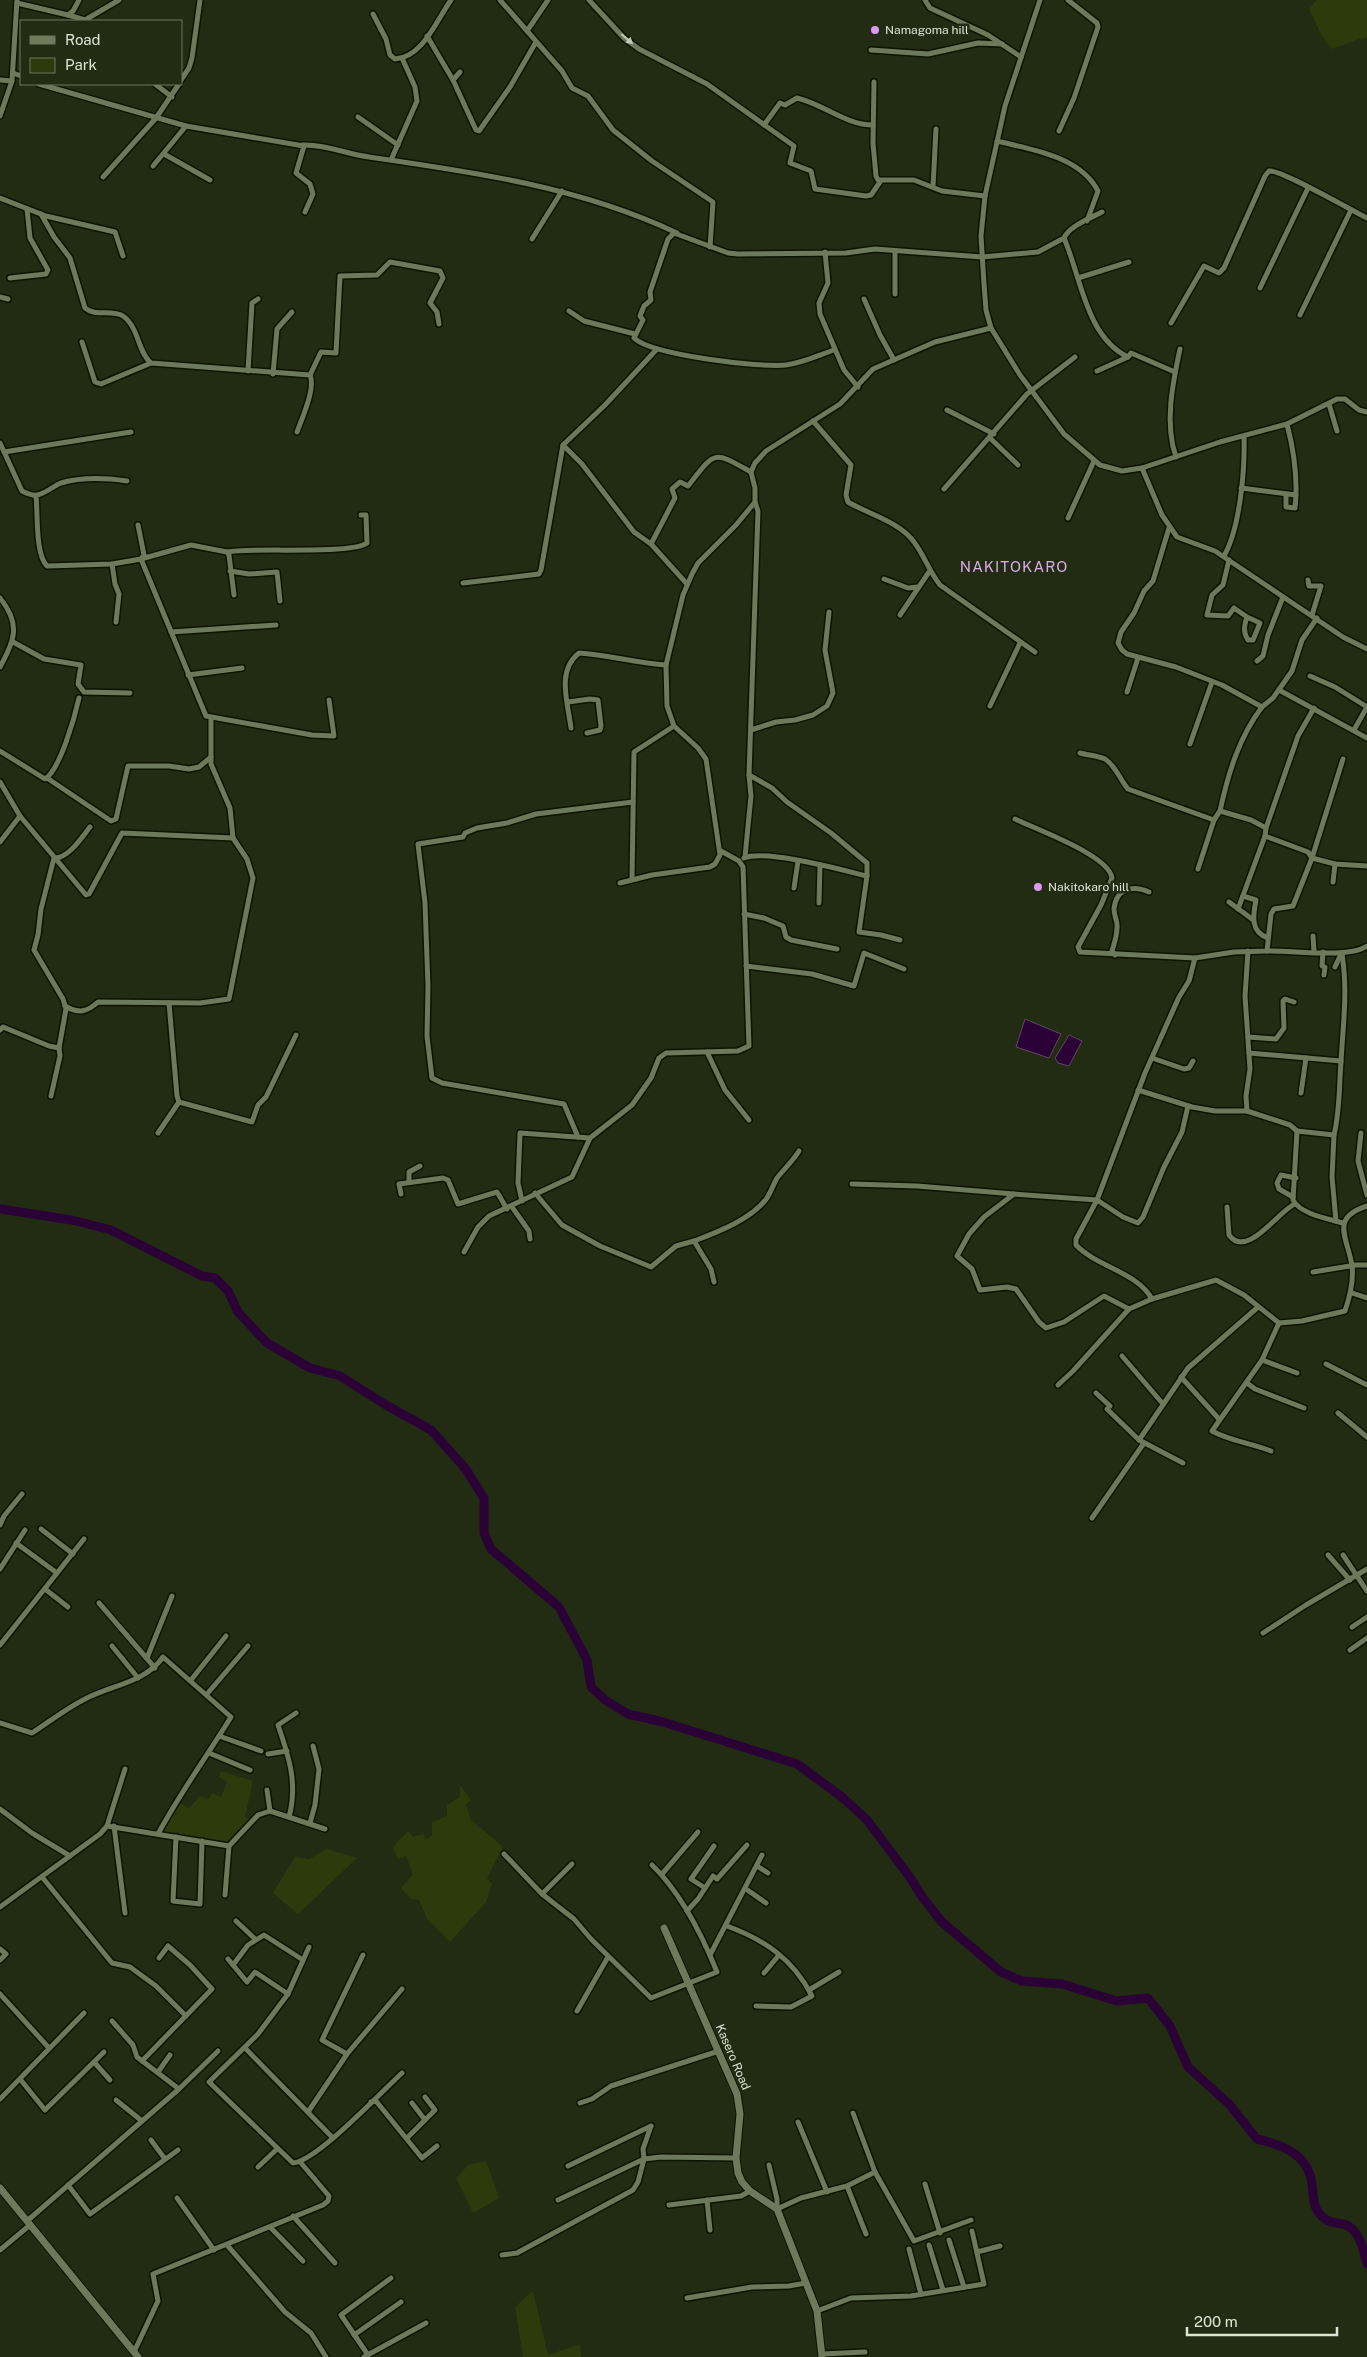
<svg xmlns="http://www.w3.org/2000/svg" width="1367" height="2357" font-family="'Public Sans',sans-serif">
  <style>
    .green { fill: #2b3b0b }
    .water { fill: #2a0236; stroke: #604665 }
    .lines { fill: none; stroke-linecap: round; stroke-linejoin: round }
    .river { stroke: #2a0236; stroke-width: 9 }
    .street-casing { stroke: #0c1400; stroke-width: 8 }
    .secondary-casing { stroke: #0c1400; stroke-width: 9 }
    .street { stroke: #6c795b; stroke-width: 5 }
    .secondary { stroke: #6c795b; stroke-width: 7 }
    .oneway { fill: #c1c9b5 }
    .poi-dot { fill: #dc99f4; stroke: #222c12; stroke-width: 2 }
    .labels { text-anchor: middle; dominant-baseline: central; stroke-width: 5; stroke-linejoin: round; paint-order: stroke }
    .poi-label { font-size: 12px; fill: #dde4d3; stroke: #222c12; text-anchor: start }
    .street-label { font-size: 12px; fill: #dde4d3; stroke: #222c12 }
    .quarter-label { font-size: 15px; letter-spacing: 1px; fill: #d8aae9; stroke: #222c12 }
  </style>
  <rect width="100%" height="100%" fill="#222c12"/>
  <g class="green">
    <polygon points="1317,0 1367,0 1367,38 1359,39 1332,49 1322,36 1309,9"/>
    <polygon points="221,1771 253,1781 245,1817 251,1819 238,1833 235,1846 162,1833 179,1802 189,1808 200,1796 209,1799 212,1793 221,1797 227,1782 219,1777"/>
    <polygon points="460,1785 471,1800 466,1805 471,1820 503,1847 487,1878 492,1884 486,1902 450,1942 427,1919 419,1900 411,1899 401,1888 413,1875 406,1856 398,1859 393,1847 408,1831 413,1837 423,1834 426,1839 432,1836 432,1822 447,1816 447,1805 460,1797"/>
    <polygon points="327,1849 357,1858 298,1914 273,1893 295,1857 309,1859"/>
    <polygon points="486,2161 499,2198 473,2213 456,2178 468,2165"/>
    <polygon points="533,2291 548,2355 580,2344 581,2357 523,2357 515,2307"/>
  </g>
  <g class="water">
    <polygon points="1025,1019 1061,1034 1049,1058 1016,1047"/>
    <polygon points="1069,1035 1082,1041 1069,1066 1058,1063 1055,1058"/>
  </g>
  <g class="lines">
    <path class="river" d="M0 1209 72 1220 111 1230 202 1276 215 1278 228 1291 238 1312 267 1343 310 1368 340 1376 386 1405 431 1430 465 1468 484 1498V1533L491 1549 559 1607 587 1660 591 1687 605 1700 628 1714 663 1722 797 1764 842 1797 867 1820 909 1876 923 1898 942 1922 1001 1972 1022 1981 1062 1984 1117 2001 1148 1998 1170 2026 1188 2067 1229 2104 1257 2139C1283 2145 1308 2154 1312 2184 1313 2192 1313 2204 1317 2210 1331 2232 1345 2215 1357 2235 1363 2244 1364 2254 1367 2264"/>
    <defs>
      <g id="street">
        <polyline points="500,0 562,71 572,88 588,96 613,130 652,161 713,202 710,247"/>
        <polyline points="589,0 624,38 639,49 707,84 794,146 790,163 811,171 815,189 866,196 871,195 880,182"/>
        <polyline points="925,0 930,8 988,35 1021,57"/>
        <polyline points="1040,0 1005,106 985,196 981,236 984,284 986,310 991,328 1020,375 1064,434 1100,465 1122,471 1142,468 1220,442 1287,424 1337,399 1345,399 1359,410 1367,412"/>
        <polyline points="17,3 68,15 73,11 79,0"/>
        <path d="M373 14 386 39 390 55 395 59C423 57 436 21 451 0"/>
        <polyline points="68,15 85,20 119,0"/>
        <polyline points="527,31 548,0"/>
        <polyline points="427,36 453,80 476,130 479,131 510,87 536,42"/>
        <polyline points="871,50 928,54 978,43 1002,44"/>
        <polyline points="13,73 21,76"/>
        <polyline points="0,80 12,81"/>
        <polyline points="181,80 189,68 192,58 200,0"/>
        <polyline points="453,80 460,72"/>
        <polyline points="874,82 873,143 876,176 878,180 914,180 942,191 985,196"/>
        <polyline points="39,84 186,126 153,166"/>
        <polyline points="155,84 172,97"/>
        <polyline points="0,116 12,81 17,0"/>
        <polyline points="358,117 398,145"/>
        <path d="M764 125 780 103 785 105 797 98C823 104 846 125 873 125"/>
        <polyline points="186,126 304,146 296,173 310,184 313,194 305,212"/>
        <polyline points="1059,131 1074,98 1098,27 1097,23 1068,0"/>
        <path d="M997 141C1032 150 1080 156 1098 191L1087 221"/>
        <path d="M302 145C325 144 346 154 369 157 474 172 580 187 677 233"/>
        <polyline points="164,154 210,180"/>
        <polyline points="391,160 417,101 415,87 402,58"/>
        <polyline points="103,177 156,118 179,84"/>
        <polyline points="933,187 936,129"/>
        <polyline points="0,198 46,216 115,232 123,256"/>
        <path d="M41 214 54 237 70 258 85 308C95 317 112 309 123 316 139 327 138 353 151 363L310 375C316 388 302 418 297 432"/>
        <path d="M1064 238C1081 277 1086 337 1128 357"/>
        <polyline points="532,239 562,191"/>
        <polyline points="895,251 895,294"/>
        <polyline points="825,252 828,283 819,303 820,314 844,370 858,387"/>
        <polyline points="10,278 46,274 48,270 30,238 27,209"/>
        <polyline points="1078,278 1129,262"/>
        <polyline points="1260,288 1308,188"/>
        <polyline points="0,297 8,299"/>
        <polyline points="864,299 880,335 894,360"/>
        <polyline points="569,311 584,321 635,334"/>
        <polyline points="1300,315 1351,210"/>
        <path d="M1171 323 1204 266 1219 273 1224 268 1265 176 1269 171C1280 169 1351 210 1367 218"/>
        <polyline points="82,342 95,382 101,384 151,363"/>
        <path d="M834 350C819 355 802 363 786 365 761 368 651 355 634 338L643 320 640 316 644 306 651 300 650 292 668 239 674 233 728 253 738 254 846 253 875 249 982 257 1038 252 1064 238C1069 226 1091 218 1102 212"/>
        <polyline points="248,371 252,303 258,299"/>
        <polyline points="1097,371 1128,357 1131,353 1175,372"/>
        <polyline points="273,374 277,329 292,312"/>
        <polyline points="310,375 321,352 336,353 340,276 377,275 390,262 440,271 443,278 430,303 437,312 439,324"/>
        <polyline points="1329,404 1337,431"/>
        <polyline points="947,410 994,434"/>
        <path d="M813 421 851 465 846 495 848 502C868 514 900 522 914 542 924 555 929 571 940 585L1035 652"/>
        <polyline points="990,438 1018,465"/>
        <path d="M0 443 22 491C26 493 32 496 37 495 45 494 53 486 61 483 81 477 106 478 127 481"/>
        <polyline points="563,445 582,464 634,532 651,544 687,584"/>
        <polyline points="4,452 131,432"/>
        <path d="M1176 457C1164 423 1173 382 1180 349"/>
        <polyline points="1142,468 1162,515 1177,537 1215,551 1343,637 1367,649"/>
        <polyline points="1241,488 1296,495"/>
        <polyline points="944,489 1027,394 1075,357"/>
        <path d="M1286 494V507L1295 508C1298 481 1294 451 1287 424"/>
        <path d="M36 496C38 513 35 554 47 566L112 564 141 559 191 545 227 552 229 555 234 595"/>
        <polyline points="1068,518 1094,461"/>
        <polyline points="138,525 144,555 141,559 206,716 312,735 334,736 329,700"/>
        <polyline points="1169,528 1153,581 1144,591 1134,613 1121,632 1118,643 1122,650 1127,654 1176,667 1222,685 1262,707 1273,698 1292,671 1302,640 1317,618"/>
        <path d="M651 544 675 498 672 489 680 482 688 486C716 450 713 451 751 472"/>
        <path d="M227 552C255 547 350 555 367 543L366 515H361"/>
        <path d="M1224 556C1240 528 1245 470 1244 437"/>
        <path d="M1229 560 1223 585 1212 595 1207 615 1228 616 1234 608 1247 617C1244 626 1243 632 1248 640H1253L1260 623 1247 617"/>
        <polyline points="112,564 115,584 119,594 116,622"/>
        <polyline points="230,571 249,574 277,572 280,601"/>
        <polyline points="884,579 908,588 918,587"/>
        <polyline points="1308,580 1309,586 1321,586 1312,615"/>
        <polyline points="463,583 539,574 541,570 563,445 605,405 657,349"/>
        <path d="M0 598C21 624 15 640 0 667"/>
        <polyline points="900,615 929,572"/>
        <polyline points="171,632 276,625"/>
        <polyline points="13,642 44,659 81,665 78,684 84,692 130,693"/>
        <polyline points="1257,661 1263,656 1268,635 1283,597"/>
        <polyline points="188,675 242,668"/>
        <polyline points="1310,676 1335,687 1367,707"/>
        <polyline points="1279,690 1367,738"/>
        <polyline points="1127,692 1138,658"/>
        <polyline points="568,702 590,699 598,700 601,726 600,730 587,733"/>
        <polyline points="990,706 1020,643"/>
        <path d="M1262 707C1239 737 1228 774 1220 811L1251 820 1266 828 1265 836 1308 852 1312 858"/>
        <path d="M571 728C568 703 556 671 579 653 609 655 636 663 666 665"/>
        <polyline points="751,730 776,722 795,720 813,715 827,706 833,693 825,650 829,612"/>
        <polyline points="1354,730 1367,707"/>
        <polyline points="1190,744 1212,682"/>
        <path d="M0 751 45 779C60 770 75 716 79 698"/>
        <path d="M1080 753C1087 755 1099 756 1105 759 1116 766 1120 780 1128 789L1214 820"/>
        <polyline points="749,775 772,788 787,802 831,833 867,863 867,876 859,932 881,935 900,940"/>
        <polyline points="47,778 111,821 116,819 128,766 169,766 189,769 199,767 211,757"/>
        <polyline points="0,782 20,816 0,842"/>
        <polyline points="20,816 86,895 89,894 122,833 233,838 230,808 211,764 211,719"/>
        <path d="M1015 819C1035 829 1109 855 1112 878L1101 905 1078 947 1080 952 1195 958 1234 952 1267 951 1271 914 1274 909 1293 906 1312 858 1335 864 1367 866"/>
        <polyline points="1266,828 1298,736 1314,708"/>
        <polyline points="745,857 751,796 749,775 758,511 755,502"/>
        <path d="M744 858C766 849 842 870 867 876"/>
        <polyline points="1312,858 1343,759"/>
        <polyline points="1198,869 1214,820 1220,811"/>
        <polyline points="632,879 634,752 674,726"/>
        <polyline points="1333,882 1335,864"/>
        <polyline points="620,883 652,875 710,867 715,864 720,855 706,759 698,748 674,726 667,706 666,665 683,595 692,574 698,563 736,525 755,502 755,488 751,472 755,463 766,451 840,404 873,369 935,342 991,328"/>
        <polyline points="794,888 798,861"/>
        <path d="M1243 896 1256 900C1253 915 1250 932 1268 938"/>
        <polyline points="1229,902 1252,919"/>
        <polyline points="819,903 820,866"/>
        <polyline points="1238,909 1265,836"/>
        <polyline points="744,914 764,918 783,926 786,937 791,940 837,949"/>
        <polyline points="1313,936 1314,952"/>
        <path d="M1267 951C1293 950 1347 959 1367 946"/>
        <polyline points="1323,952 1322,966 1325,967 1324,975"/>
        <path d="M1115 955 1112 951C1114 944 1117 936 1117 928 1118 922 1114 916 1114 909 1116 888 1133 885 1149 892"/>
        <path d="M1195 958 1189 981 1179 997 1145 1073 1097 1200 1076 1239V1245C1097 1267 1137 1272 1152 1299L1216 1280 1244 1295 1279 1323 1302 1321 1345 1311C1350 1296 1354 1281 1352 1266 1348 1238 1329 1218 1367 1206"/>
        <polyline points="746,966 812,974 854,986 864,953 904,969"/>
        <polyline points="1335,967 1341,954"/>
        <polyline points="169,1003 177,1096 179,1102 252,1122 258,1105 266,1097 296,1035"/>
        <path d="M65 1006C79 1014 87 1012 98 1002L200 1003 229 999 253 878 247 859 233 838"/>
        <polyline points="0,1030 3,1027 49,1046 59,1048"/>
        <polyline points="1248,1037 1276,1039 1284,1028 1283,1001 1285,999 1294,1002"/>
        <polyline points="707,1052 725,1090 749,1120"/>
        <polyline points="1249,1053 1341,1061"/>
        <polyline points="1152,1058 1184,1069 1189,1068 1193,1061"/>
        <path d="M1138 1090 1192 1107 1215 1111H1247L1290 1125 1297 1131 1334 1135C1340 1110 1339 1087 1341 1062 1343 1024 1348 992 1342 954"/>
        <polyline points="1301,1093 1306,1058"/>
        <path d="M51 1096 60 1056 59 1048 66 1009 63 999 34 950 38 935 41 909 54 858C68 859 82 837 90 827"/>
        <polyline points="1247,1111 1246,1096 1250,1069 1245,996 1248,951"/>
        <path d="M1297 1131 1293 1200C1300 1214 1329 1219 1343 1223"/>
        <polyline points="158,1133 179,1102"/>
        <polyline points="1361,1133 1358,1161 1367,1195"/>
        <polyline points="1334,1135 1332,1177 1336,1221"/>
        <polyline points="578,1137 564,1104 442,1083 432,1078 427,1036 428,986 425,903 418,844 463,837 465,833 477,828 507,823 536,814 633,802"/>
        <polyline points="409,1182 409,1172 420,1166"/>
        <polyline points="852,1184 917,1186 1014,1194 984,1217 969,1234 957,1256 972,1269 980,1290 1007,1287 1016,1289 1039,1322 1046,1328 1064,1322 1104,1296 1129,1309"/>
        <polyline points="535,1193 562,1225 600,1246 651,1267 676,1246 694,1241"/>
        <polyline points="401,1194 399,1184 443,1178 448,1180 458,1204 497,1192 507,1209"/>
        <polyline points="1014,1194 1097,1200 1123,1217 1138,1223 1143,1217 1164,1167 1182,1132 1188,1106"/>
        <polyline points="1293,1197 1279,1189 1277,1183 1281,1175 1296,1178"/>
        <polyline points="522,1201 518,1183 520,1133 590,1138"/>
        <polyline points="512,1207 529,1231 530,1239"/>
        <path d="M1227 1207 1229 1235C1247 1260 1279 1210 1295 1204"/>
        <polyline points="464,1252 478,1227 489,1216 572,1177 590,1138 632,1105 651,1078 659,1058 666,1053 738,1051 749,1046 743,867 739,861 721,851"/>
        <polyline points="1313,1272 1356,1265 1367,1265"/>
        <path d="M714 1282 711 1269 694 1241C718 1232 752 1219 767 1198 771 1192 773 1185 777 1178 784 1169 793 1161 799 1151"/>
        <polyline points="1352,1293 1367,1298"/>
        <polyline points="1122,1356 1163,1404"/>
        <polyline points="1262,1360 1297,1373"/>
        <polyline points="1326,1364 1367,1385"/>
        <polyline points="1181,1377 1219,1419"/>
        <polyline points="1247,1383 1255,1389 1304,1408"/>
        <polyline points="1058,1385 1073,1371 1129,1309 1152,1299"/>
        <polyline points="1096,1393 1110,1406"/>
        <polyline points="1107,1409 1139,1440 1183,1463"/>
        <polyline points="1338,1413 1367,1437"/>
        <polyline points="1139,1440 1188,1368 1257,1308"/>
        <path d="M1271 1451C1251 1443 1230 1441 1212 1431L1262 1360 1279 1323"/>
        <polyline points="1092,1518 1144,1443"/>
        <polyline points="0,1525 4,1516 22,1494"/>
        <polyline points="41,1529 73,1554"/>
        <polyline points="16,1543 57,1573"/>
        <polyline points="1328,1555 1350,1580"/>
        <polyline points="1343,1555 1367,1591"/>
        <polyline points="0,1569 25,1530"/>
        <polyline points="45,1589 68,1607"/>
        <polyline points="99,1603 155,1668"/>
        <polyline points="1352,1627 1367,1617"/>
        <polyline points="1263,1633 1306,1605 1367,1569"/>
        <polyline points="0,1645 84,1539"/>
        <polyline points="112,1646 138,1678"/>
        <polyline points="1350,1650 1367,1638"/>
        <polyline points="147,1658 172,1596"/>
        <polyline points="191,1680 226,1636"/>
        <polyline points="207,1694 248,1646"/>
        <path d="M0 1723 32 1733C49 1722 67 1708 85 1699 111 1685 145 1683 163 1657L231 1717C207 1756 180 1793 158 1834"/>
        <polyline points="219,1736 261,1751"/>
        <polyline points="209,1753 250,1770"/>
        <polyline points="268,1754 287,1751"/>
        <polyline points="267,1790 270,1811"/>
        <polyline points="0,1809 32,1833 70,1856"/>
        <path d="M289 1817C298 1784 289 1757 278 1725L296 1713"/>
        <polyline points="310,1823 315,1805 319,1769 313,1746"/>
        <polyline points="107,1826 229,1846"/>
        <polyline points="114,1826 125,1913"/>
        <polyline points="176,1837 173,1901 200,1904 202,1841"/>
        <path d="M504 1854 542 1894 574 1919 591 1939 651 1998 717 1972C702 1935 681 1893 652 1865"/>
        <polyline points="757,1866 768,1873"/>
        <polyline points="662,1874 698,1832"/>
        <polyline points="42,1877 112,1963 130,1967 156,1986 186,2016"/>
        <polyline points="705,1888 691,1879 714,1846"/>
        <polyline points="746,1889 766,1903"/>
        <polyline points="542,1894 572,1864"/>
        <polyline points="225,1895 229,1846 258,1815 270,1811 325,1829"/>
        <polyline points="0,1907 100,1834 107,1826 125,1769"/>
        <polyline points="687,1911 698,1899 713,1876 717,1879 747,1845"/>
        <polyline points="236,1921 255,1939"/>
        <path d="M727 1926C765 1940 793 1959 812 1996L791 2007 756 2006"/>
        <path d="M309 1947 288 1994 258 2034 209 2082 293 2163C317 2161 381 2092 402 2073"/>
        <polyline points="0,1949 6,1954 0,1960"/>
        <polyline points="710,1955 762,1855"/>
        <polyline points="228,1959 247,1982 255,1972 288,1994"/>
        <polyline points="233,1965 248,1945 264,1935 303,1960"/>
        <polyline points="764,1973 779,1955"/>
        <polyline points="809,1990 839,1972"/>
        <polyline points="0,1994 49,2048"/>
        <polyline points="577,2011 608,1957"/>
        <polyline points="112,2021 133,2045 137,2057 179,2089"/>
        <polyline points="245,2048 333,2138"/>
        <polyline points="347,2054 322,2040 363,1955"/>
        <polyline points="142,2061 212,1989 190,1965 168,1946 159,1958"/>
        <polyline points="94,2062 110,2080"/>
        <polyline points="158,2072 170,2055"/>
        <polyline points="20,2079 45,2110 104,2052"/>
        <polyline points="0,2099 84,2013"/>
        <polyline points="116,2100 142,2121"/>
        <polyline points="371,2102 376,2101 422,2158 437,2146"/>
        <polyline points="412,2103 425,2120"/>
        <polyline points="580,2103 592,2099 611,2086 719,2051"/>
        <polyline points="308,2112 347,2054 402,1989"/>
        <polyline points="853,2113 875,2172 914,2241 971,2220"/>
        <polyline points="798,2122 827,2192"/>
        <polyline points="407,2138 435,2110 425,2097"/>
        <polyline points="151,2140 165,2159"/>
        <polyline points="769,2165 777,2199 777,2209 801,2198 847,2186 875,2172"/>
        <polyline points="568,2166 651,2126"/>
        <polyline points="258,2167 277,2149"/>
        <polyline points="925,2184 940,2233"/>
        <polyline points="68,2185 90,2214 178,2150"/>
        <polyline points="847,2186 866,2234"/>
        <polyline points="177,2198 214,2250"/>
        <polyline points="558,2200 644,2159 661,2157 736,2158"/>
        <polyline points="707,2200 710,2230"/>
        <polyline points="669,2205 741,2196 750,2191"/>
        <polyline points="293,2216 335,2263"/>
        <polyline points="27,2221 179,2089 218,2051"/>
        <polyline points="270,2227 303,2261"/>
        <polyline points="949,2240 964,2287"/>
        <polyline points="227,2245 285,2312 311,2333 326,2357"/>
        <polyline points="929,2245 943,2290"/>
        <polyline points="909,2249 921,2294"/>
        <polyline points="0,2250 30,2225"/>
        <polyline points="977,2252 1000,2246"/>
        <polyline points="502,2255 517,2253 633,2190 638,2182 644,2159 643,2149 651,2126"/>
        <polyline points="687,2298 752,2287 789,2286 806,2283"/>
        <polyline points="817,2311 851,2298 911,2296 984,2284 972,2231"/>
        <polyline points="354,2335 401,2302"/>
        <polyline points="134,2352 158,2301 153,2274 323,2205 328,2201 329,2196 301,2163"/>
        <polyline points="822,2354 865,2352"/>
        <polyline points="368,2355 341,2315 391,2278"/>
        <polyline points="364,2357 426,2323"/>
      </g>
      <g id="secondary">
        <polyline points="664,1928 737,2094 740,2114 736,2158 738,2173 742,2182 750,2191 777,2209 817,2311 822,2357"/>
        <polyline points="0,2188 138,2357"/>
      </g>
    </defs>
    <use href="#street" class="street-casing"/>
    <use href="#secondary" class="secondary-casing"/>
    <use href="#street" class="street"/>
    <use href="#secondary" class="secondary"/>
  </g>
  <defs><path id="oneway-solid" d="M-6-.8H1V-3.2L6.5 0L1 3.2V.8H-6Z" transform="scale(1.25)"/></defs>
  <use class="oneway" href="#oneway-solid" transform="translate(627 39) rotate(41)"/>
  <g class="poi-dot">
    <circle cx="875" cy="30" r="5"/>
    <circle cx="1038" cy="887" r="5"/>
  </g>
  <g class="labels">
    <g class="poi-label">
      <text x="885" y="30">Namagoma hill</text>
      <text x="1048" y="887">Nakitokaro hill</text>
    </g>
    <g class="street-label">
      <text transform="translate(733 2057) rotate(67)">Kasero Road</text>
    </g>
    <g class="quarter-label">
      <text x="1014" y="566">NAKITOKARO</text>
    </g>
  </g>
  <rect x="20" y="20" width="162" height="65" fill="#222c12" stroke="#6d765f"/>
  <rect x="30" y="36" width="25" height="8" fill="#6c795b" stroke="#6d765f"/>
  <text x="65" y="45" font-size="15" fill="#dde4d3">Road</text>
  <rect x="30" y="58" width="25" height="15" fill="#2b3b0b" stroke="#6d765f"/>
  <text x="65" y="70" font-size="15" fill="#dde4d3">Park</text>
  <path d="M1187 2327v8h150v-8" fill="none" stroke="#dde4d3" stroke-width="2.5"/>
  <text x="1194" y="2327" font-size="15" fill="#dde4d3" stroke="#222c12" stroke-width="4" paint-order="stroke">200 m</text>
</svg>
